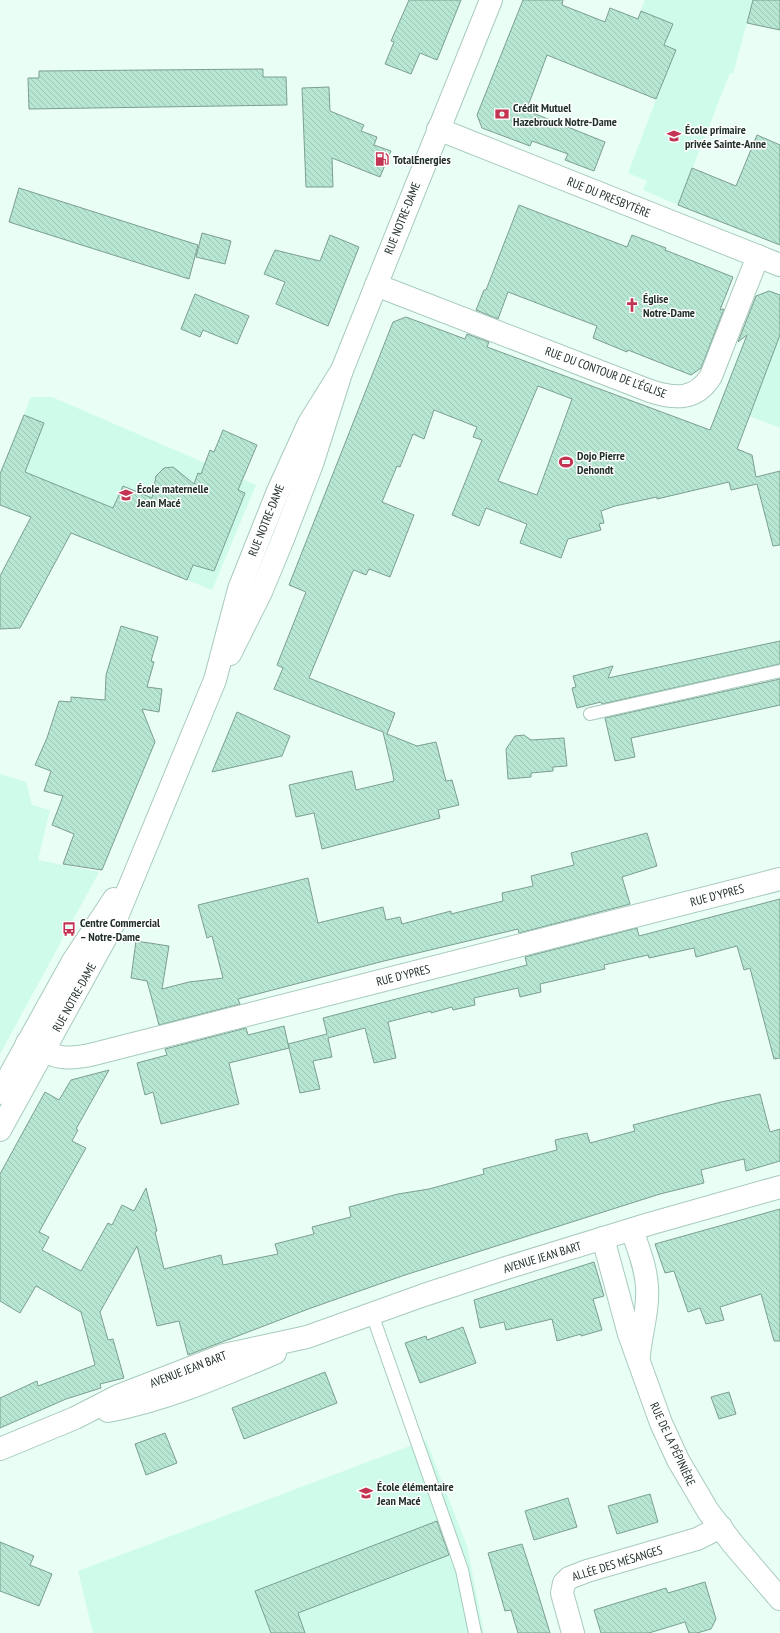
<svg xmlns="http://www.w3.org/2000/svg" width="780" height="1633" font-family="'PT Sans Narrow',sans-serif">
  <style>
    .built { fill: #cffcea }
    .building { fill: url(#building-back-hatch); stroke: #7c9f91; fill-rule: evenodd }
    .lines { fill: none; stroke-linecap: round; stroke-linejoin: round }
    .service-casing { stroke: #a7cbbc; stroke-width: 14 }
    .minor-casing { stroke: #a7cbbc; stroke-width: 24 }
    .secondary-casing { stroke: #a7cbbc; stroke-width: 24 }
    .service { stroke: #fff; stroke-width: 12 }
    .minor { stroke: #fff; stroke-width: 22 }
    .secondary { stroke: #fff; stroke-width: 22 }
    .labels { text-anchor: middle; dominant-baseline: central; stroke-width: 3; stroke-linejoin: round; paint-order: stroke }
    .poi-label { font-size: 12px; font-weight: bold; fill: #22302a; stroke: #fff; text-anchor: start }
    .street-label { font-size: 12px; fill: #22302a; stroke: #fff }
  </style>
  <defs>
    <pattern id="building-back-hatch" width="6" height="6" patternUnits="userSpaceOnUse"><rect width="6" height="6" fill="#b7e6d3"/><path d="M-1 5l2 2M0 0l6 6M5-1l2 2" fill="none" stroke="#9dc6b5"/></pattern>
  </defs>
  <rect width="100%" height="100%" fill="#e9fef5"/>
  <g class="built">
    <polygon points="645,0 753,0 733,74 730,73 678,205 643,190 647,181 628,173 675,50 632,32"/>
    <polygon points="769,291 780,295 780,428 720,405 763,293"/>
    <polygon points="31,397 52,397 256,485 212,590 0,505 0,474"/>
    <polygon points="0,774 26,782 32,805 50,810 38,860 99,872 0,1054"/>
    <polygon points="426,1440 467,1546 484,1633 93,1633 78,1571"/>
  </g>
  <g class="building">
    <polygon points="409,0 461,0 437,60 420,53 411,74 385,64 394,42 391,41"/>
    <polygon points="523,0 563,0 562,5 605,22 610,8 638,19 641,11 673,24 664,45 676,50 656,99 547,55 528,106 535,109 533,113 605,142 594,171 565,160 568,154 532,141 530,146 482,128 477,115"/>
    <polygon points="753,0 780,0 780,30 747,23"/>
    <polygon points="263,69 263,77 286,77 287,105 29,109 28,78 39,78 39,71"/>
    <polygon points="329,87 330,111 364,125 361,131 377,137 374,145 391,151 380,177 332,158 333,187 306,187 302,88"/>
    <polygon points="757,135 780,145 780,245 678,205 692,168 736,186"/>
    <polygon points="19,188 198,245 189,279 9,222"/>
    <polygon points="519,205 627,247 632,235 666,248 665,250 733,277 720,310 724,309 701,368 691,375 628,350 627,352 593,338 597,326 508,292 498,319 476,310 484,290 486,290"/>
    <polygon points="202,233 231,241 225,264 196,257"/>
    <polygon points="330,235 359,247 328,326 276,304 285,282 264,274 275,250 320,261"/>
    <path d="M769 291 780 295V335L737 449 752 455 756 477 780 471V545L773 546 757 484 731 490 729 482 657 499V497L615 506 601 511 604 523 599 524 601 530 568 539 561 558 520 543 527 524 486 508 479 526 452 515 482 440 473 437 477 427 434 410 424 439 413 434 400 467 397 466 382 502 414 515 390 577 369 569 366 575 354 570 353 571 309 678 395 713 387 734 417 746 436 742 446 781 452 780 459 805 438 810 440 818 322 849 314 813 296 817 289 785 352 771 356 790 394 781 392 770 383 732 274 689 283 668 277 665 306 592 289 585 393 322 406 317 465 339 467 334 489 342 487 347 710 430 747 335 738 342 756 296ZM538 386 572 399 537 495 498 481Z"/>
    <polygon points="195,294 249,316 237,344 203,330 200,337 181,329"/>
    <polygon points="24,415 44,423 25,472 113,508 123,486 152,498 156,476 164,468 173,467 194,484 198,473 201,474 210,450 214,452 223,430 257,445 238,490 245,493 214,571 193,565 187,580 71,533 20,628 0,629 0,576 31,517 0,505 0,474"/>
    <polygon points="121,626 158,637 151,661 154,662 147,687 162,689 159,712 142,709 155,742 102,870 63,864 74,834 52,825 63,796 44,791 51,771 35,765 47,738 59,701 71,702 71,697 105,700 106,675"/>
    <polygon points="780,641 780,664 602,704 601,702 577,708 572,688 576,687 573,676 613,666 608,678"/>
    <polygon points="780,679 780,705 631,738 635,757 615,761 605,718"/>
    <polygon points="237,712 290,736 282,756 212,772"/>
    <polygon points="524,735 531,740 564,738 567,766 553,767 553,771 531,773 531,777 508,779 506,749 515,736"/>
    <polygon points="647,833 657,866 622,877 630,904 519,933 518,929 384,961 238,999 240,1004 159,1025 147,981 131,978 136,941 169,946 162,989 189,982 223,978 212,936 207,938 198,905 308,878 318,923 383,907 386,920 400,917 402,924 451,911 451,914 503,901 502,893 533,886 531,876 574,865 571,853"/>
    <polygon points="780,899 780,1058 774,1059 750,968 744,970 737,946 696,957 694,948 649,958 648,955 604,965 605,969 540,984 541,992 520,997 518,988 474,998 475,1005 453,1010 452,1007 431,1013 431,1011 388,1022 396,1058 374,1063 365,1028 328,1038 332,1057 313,1061 320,1089 300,1093 288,1044 327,1034 323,1018 527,965 525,957 637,928 639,936"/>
    <polygon points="284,1026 289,1048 229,1063 239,1104 161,1124 153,1092 145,1095 137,1063 167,1055 165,1049 246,1028 248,1035"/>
    <polygon points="109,1070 76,1129 78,1130 72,1141 86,1148 39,1232 49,1237 42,1250 81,1271 108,1223 112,1225 122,1205 134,1211 146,1188 157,1231 155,1232 164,1269 221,1255 223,1265 278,1254 275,1244 314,1234 312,1227 351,1217 349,1207 398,1194 429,1189 484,1174 483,1169 557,1150 555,1140 587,1133 590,1143 635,1131 633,1125 721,1102 760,1094 770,1132 780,1129 780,1161 746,1171 744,1159 701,1170 704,1183 660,1194 405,1275 311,1308 188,1355 179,1321 157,1326 137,1246 100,1312 108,1340 113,1339 124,1378 100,1384 101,1388 66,1399 0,1428 0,1398 37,1381 38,1386 95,1365 81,1312 36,1286 20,1313 0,1301 0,1174 45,1092 59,1100 71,1080"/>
    <polygon points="780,1209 780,1341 774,1341 761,1294 720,1307 724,1320 706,1324 700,1308 688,1312 674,1271 665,1273 655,1244"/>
    <polygon points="594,1262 604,1296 593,1299 602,1330 581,1336 581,1334 557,1341 552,1319 506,1330 504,1322 480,1328 474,1300"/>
    <polygon points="463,1327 476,1363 420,1383 405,1343 426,1336 427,1340"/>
    <polygon points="325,1372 337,1403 244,1439 232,1408"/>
    <polygon points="729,1392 736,1414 719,1419 711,1397"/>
    <polygon points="165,1433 177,1463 146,1475 135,1444"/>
    <polygon points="650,1494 658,1522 617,1534 608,1506"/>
    <polygon points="568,1498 577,1527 534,1540 525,1511"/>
    <polygon points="437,1521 449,1555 298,1613 305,1633 271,1633 255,1591"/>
    <polygon points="0,1542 34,1556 30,1565 52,1574 39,1606 0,1591"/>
    <polygon points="522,1544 536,1587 550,1633 518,1633 511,1610 505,1611 501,1597 488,1553"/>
    <polygon points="705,1582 716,1619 711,1629 697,1633 689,1633 685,1622 649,1633 601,1633 594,1610 666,1588 668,1593"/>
  </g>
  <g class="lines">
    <defs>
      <g id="service">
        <polyline points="590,714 780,671"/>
        <polyline points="372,1314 462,1570 475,1633"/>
      </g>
      <g id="minor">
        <polyline points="438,129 780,265"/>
        <path d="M376 285 650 391C674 399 696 401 711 376L758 256"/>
        <path d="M27 1043C55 1058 64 1061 94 1054L780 879"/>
        <path d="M632 1230C638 1248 646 1267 647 1287 649 1309 641 1332 639 1355"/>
        <polyline points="603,1238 629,1334 661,1423 678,1460 708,1511 733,1544 780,1599"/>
        <path d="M108 1411C166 1400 221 1376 275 1353"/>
        <polyline points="0,1449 75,1418 118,1396 224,1355 307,1337 424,1295 506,1268 649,1224 780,1187"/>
        <polyline points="573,1633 562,1593 564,1583 569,1578 587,1571 697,1539 721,1527"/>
      </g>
      <g id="secondary">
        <polyline points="230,654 261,592 283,539 312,464 342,370 491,0"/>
        <polyline points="0,1093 73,961 114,899"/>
        <polyline points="0,1130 116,919 215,680 239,589 278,491 309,423 342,370"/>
      </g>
    </defs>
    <use href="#service" class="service-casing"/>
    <use href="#minor" class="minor-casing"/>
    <use href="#secondary" class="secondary-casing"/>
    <use href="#service" class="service"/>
    <use href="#minor" class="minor"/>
    <use href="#secondary" class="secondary"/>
  </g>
  <defs>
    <symbol id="bank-bare" viewBox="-9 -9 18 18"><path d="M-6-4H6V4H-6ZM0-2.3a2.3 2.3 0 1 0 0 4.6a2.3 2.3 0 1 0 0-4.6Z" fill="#c33352" stroke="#fff" stroke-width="2.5" paint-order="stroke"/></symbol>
    <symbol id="school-bare" viewBox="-9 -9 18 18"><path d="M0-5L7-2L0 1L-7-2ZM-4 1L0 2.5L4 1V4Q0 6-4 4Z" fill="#c33352" stroke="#fff" stroke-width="2.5" paint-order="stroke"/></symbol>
    <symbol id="fuel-bare" viewBox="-9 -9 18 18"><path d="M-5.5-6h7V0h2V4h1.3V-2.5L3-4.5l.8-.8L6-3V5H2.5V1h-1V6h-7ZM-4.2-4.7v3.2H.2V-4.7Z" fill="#c33352" stroke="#fff" stroke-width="2.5" paint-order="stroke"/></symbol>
    <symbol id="church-bare" viewBox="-9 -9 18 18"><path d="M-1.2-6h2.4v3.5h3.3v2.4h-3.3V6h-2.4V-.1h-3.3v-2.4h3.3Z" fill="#c33352" stroke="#fff" stroke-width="2.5" paint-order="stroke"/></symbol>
    <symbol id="stadium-bare" viewBox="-9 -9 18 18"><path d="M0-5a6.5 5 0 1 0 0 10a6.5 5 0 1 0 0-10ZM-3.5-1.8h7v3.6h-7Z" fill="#c33352" stroke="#fff" stroke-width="2.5" paint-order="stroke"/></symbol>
    <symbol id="bus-bare" viewBox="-9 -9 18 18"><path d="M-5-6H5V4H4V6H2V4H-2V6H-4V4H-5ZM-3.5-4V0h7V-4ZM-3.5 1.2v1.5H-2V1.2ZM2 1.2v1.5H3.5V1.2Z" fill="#c33352" stroke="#fff" stroke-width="2.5" paint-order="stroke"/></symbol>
  </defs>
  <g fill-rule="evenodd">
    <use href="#bank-bare" x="492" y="104" width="20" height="20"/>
    <use href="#school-bare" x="664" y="126" width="20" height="20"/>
    <use href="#fuel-bare" x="372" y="149" width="20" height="20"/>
    <use href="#church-bare" x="622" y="295" width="20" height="20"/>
    <use href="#stadium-bare" x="556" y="452" width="20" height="20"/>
    <use href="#school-bare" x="116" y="485" width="20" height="20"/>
    <use href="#bus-bare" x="59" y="919" width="20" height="20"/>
    <use href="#school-bare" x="356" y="1483" width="20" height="20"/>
  </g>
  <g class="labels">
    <g class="poi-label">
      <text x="513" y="107">Crédit Mutuel<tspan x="513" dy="14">Hazebrouck Notre-Dame</tspan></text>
      <text x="685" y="129">École primaire<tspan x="685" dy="14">privée Sainte-Anne</tspan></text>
      <text x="393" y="159">TotalEnergies</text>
      <text x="643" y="298">Église<tspan x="643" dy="14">Notre-Dame</tspan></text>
      <text x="577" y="455">Dojo Pierre<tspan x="577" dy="14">Dehondt</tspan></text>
      <text x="137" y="488">École maternelle<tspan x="137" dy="14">Jean Macé</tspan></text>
      <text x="80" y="922">Centre Commercial<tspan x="80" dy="14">– Notre-Dame</tspan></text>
      <text x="377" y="1486">École élémentaire<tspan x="377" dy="14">Jean Macé</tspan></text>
    </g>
    <g class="street-label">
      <text transform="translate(609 197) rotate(22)">RUE DU PRESBYTÈRE</text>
      <text transform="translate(402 218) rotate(-68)">RUE NOTRE-DAME</text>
      <text transform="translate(606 372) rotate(20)">RUE DU CONTOUR DE L'ÉGLISE</text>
      <text transform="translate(266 520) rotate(-68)">RUE NOTRE-DAME</text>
      <text transform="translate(717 895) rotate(-15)">RUE D'YPRES</text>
      <text transform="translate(403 975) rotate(-14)">RUE D'YPRES</text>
      <text transform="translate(74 997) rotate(-61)">RUE NOTRE-DAME</text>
      <text transform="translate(542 1257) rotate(-17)">AVENUE JEAN BART</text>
      <text transform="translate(188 1369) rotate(-21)">AVENUE JEAN BART</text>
      <text transform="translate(673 1444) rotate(65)">RUE DE LA PÉPINIÈRE</text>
      <text transform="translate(617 1563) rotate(-17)">ALLÉE DES MÉSANGES</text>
    </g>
  </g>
</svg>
